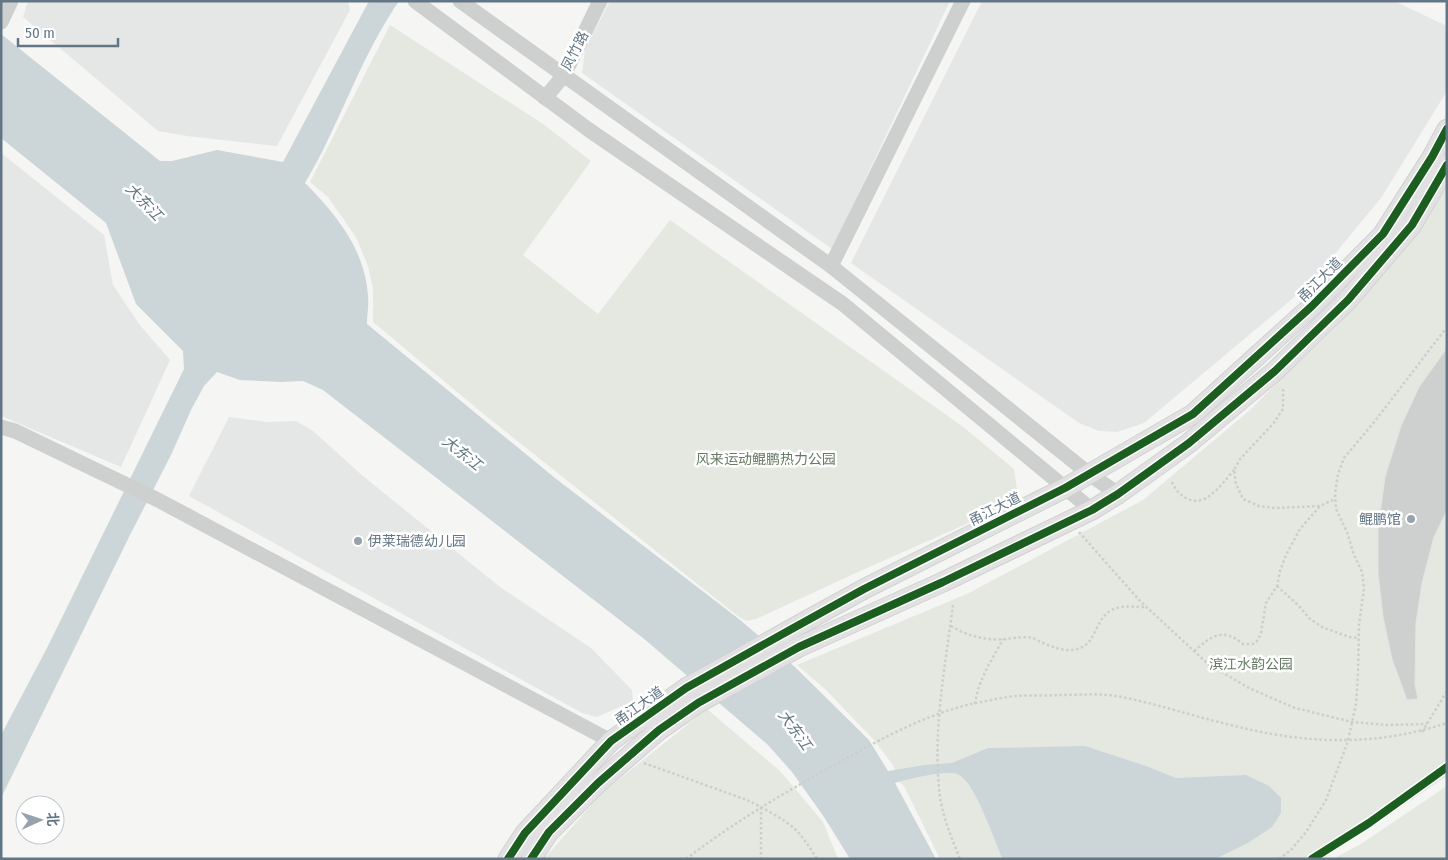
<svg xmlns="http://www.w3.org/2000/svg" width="1448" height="860" font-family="'Fira Sans Condensed','Noto Sans SC',sans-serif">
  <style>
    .built { fill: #e5e7e6 }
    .green { fill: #e4e8e1 }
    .water { fill: #ccd6d8 }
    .building { fill: #ced0d0; stroke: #e4e4e3 }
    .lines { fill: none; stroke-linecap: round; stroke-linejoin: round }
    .major-casing { stroke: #d0d2d2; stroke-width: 21 }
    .path { stroke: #cccdcd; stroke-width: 2.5; stroke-dasharray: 2.5 2.5; stroke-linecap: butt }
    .minor { stroke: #ced0d0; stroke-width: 15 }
    .major { stroke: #e1e1e2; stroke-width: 19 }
    .cycleway-casing { stroke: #fff; stroke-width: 11 }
    .cycleway { stroke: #1b5e20; stroke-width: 8 }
    .poi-dot { fill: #96a2ac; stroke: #fff; stroke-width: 2 }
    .labels { text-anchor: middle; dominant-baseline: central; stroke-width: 5; stroke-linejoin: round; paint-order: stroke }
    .street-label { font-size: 14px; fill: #637685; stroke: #fff }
    .park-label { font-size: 14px; fill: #677c63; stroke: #fff }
    .poi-label { font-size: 14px; fill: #637685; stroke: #fff; text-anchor: end }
    .water-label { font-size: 15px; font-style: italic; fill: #5f7782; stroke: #fff }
  </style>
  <rect width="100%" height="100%" fill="#f5f5f3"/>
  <g class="built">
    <polygon points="28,1 348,1 350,10 277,146 187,136 158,131 23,17"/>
    <polygon points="610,1 950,1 832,249 582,73 585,49"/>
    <polygon points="982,1 1394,1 1447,26 1447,91 1381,198 1310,284 1144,423 1117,432 1099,431 1079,423 851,263"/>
    <polygon points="1,153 104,235 113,285 139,324 170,360 121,467 1,416"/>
    <polygon points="229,417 269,422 296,421 313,431 363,476 500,587 591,648 632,690 633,701 597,717 582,713 189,496"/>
  </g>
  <g class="green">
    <polygon points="390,25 543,124 591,161 523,255 598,314 670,220 962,426 1014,469 1017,490 1000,509 858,572 756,619 747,621 739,617 486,416 373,322 373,288 368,266 356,237 328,197 310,182"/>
    <polygon points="1447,186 1447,776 1345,845 1321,859 940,859 904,786 898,780 893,765 874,740 825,689 797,665 969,593 1143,500 1249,411 1280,380 1333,330 1400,250"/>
    <polygon points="707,709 780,771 823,822 838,859 544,859 602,793"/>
    <polygon points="1447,786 1447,859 1333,859 1361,844"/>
  </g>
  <path class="water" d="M369 1H399C368 46 349 97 325 146 319 158 312 171 305 183 337 215 365 250 368 296 369 305 367 315 367 324L555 478 739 619 795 667 869 740 888 771 925 765 952 763 988 748 1085 746 1146 766 1176 778 1246 775 1269 786 1281 798V813L1272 827 1248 843 1215 859H1003C994 841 975 780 957 774 947 770 907 779 895 783L936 859H850L824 817 792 772 767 744 643 638 323 390 303 381 281 382 240 380 217 372 204 386 191 410 171 455 130 535 1 798V735L48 646 184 369 183 351 136 304 106 223 1 138V34L160 161H172L217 150 283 162Z"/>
  <polygon class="building" points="1447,348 1447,510 1434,537 1422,583 1416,623 1415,685 1418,699 1407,700 1392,659 1383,617 1378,573 1378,528 1385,477 1401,426 1419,387"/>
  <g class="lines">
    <defs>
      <g id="major">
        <polyline points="508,859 525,833 611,741 686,688 788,631 864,589 1065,488 1193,414 1312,306 1383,234 1432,157 1447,129"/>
        <polyline points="531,859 549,832 598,783 659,730 698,703 799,647 943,582 1092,510 1118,494 1189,443 1275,371 1348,300 1412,225 1447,165"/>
      </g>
    </defs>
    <use href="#major" class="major-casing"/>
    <g class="path">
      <polyline points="1283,389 1283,409 1273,424 1240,459 1234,470 1236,484 1243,499 1259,506 1275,508 1320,506 1335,499"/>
      <path d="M1172 482C1177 495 1192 506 1206 498 1217 492 1226 479 1234 470"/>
      <polyline points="1079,532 1140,601 1208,664 1249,688 1295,708 1352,722 1387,725 1427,724"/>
      <polyline points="1447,578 1447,582"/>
      <polyline points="1277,586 1298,605 1310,619 1322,627 1349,637 1359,638"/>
      <path d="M953 605C945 668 932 733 940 797 943 818 952 839 960 859"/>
      <path d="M951 626C967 636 987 641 1006 639 1015 638 1024 636 1033 638 1036 639 1040 642 1043 643 1055 648 1068 653 1080 648 1099 642 1094 610 1122 607 1129 606 1137 607 1145 607"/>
      <path d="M1194 651C1212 636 1222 627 1243 644H1253L1257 641 1261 633 1266 603 1277 586 1280 571 1286 555 1300 529 1320 506"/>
      <path d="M975 704C978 680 992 660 1003 639"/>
      <polyline points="1422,732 1447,691"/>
      <path d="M644 763 747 800C761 807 784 819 795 829 804 838 810 848 817 859"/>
      <polyline points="761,807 761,859"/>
      <path d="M686 859C737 820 789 790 845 759 885 737 925 715 971 704 985 701 1000 698 1015 696 1029 695 1045 696 1059 695 1078 695 1098 693 1116 696 1155 703 1192 716 1231 725 1304 744 1374 747 1447 723"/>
      <polyline points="1279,859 1291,850 1306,832 1326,800 1348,741 1356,704 1358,673 1359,625 1364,588 1362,572 1354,555 1347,532 1336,509 1335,494 1338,474 1344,458 1375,421 1447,327"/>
    </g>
    <g class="minor">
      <polyline points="415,1 589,130 843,304 1092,510"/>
      <polyline points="460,1 831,266 1088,473 1118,494"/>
      <polyline points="1,22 11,1"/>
      <polyline points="545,98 564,75 600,1"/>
      <polyline points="831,266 963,1"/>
      <polyline points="1,427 15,431 158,500 611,741"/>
    </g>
    <use href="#major" class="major"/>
    <defs>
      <g id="cycleway">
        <polyline points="508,859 525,833 611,741 686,688 788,631 864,589 1065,488 1193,414 1312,306 1383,234 1432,157 1447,129"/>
        <polyline points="531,859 549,832 598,783 659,730 698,703 799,647 943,582 1092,510 1118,494 1189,443 1275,371 1348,300 1412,225 1447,165"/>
        <polyline points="1312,859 1369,823 1447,767"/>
      </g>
    </defs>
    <use href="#cycleway" class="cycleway-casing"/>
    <use href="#cycleway" class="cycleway"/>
  </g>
  <g class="poi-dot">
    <circle cx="1411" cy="519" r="5"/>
    <circle cx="358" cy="541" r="5"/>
  </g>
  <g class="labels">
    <g class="street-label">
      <text transform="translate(575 51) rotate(-63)">凤竹路</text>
      <text transform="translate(1320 280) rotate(-45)">甬江大道</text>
      <text transform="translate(995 509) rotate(-27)">甬江大道</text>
      <text transform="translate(639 706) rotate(-35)">甬江大道</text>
    </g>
    <g class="park-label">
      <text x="766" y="459">风来运动鲲鹏热力公园</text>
      <text x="1251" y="664">滨江水韵公园</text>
    </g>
    <g class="poi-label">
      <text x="1401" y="519">鲲鹏馆</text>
      <text x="368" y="541" text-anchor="start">伊莱瑞德幼儿园</text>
    </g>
    <g class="water-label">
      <text transform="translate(144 202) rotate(46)">大东江</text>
      <text transform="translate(462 453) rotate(39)">大东江</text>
      <text transform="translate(795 730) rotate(54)">大东江</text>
    </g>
  </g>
  <rect width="1448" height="860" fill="none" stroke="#637685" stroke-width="5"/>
  <g transform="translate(40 820) rotate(87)"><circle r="24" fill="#ffffff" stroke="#c1c8ce"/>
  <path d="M0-4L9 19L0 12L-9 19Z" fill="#96a2ac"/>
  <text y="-8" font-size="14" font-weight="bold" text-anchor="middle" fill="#637685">北</text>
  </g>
  <path d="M18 38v8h100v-8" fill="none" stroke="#637685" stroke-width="2.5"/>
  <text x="25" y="38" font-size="15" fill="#637685" stroke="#ffffff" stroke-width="4" paint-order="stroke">50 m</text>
</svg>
